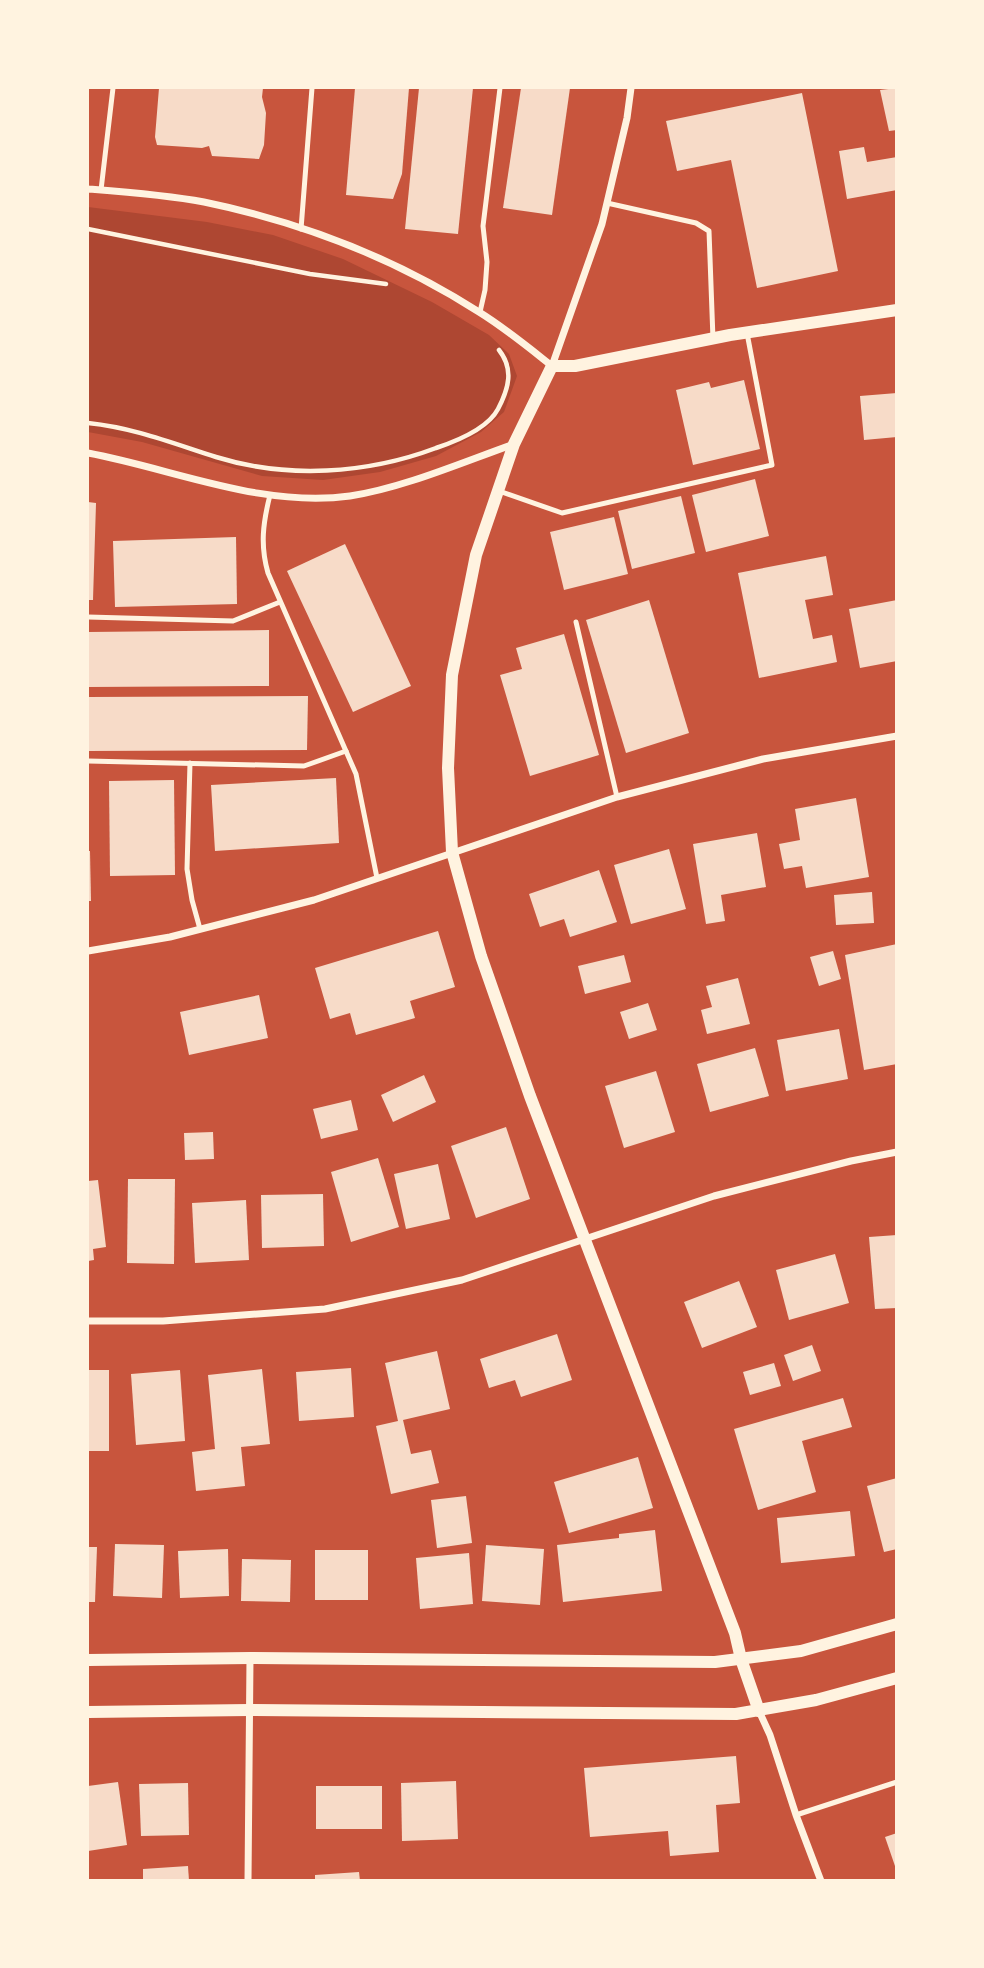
<svg xmlns="http://www.w3.org/2000/svg" width="984" height="1968" font-family="'Sofia Sans Condensed',sans-serif">
  <style>
    .green { fill: #ae4732 }
    .building { fill: #f7dbc8 }
    .lines { fill: none; stroke-linecap: round; stroke-linejoin: round }
    .path { stroke: #fff3e0; stroke-width: 4.5 }
    .service { stroke: #fff3e0; stroke-width: 5 }
    .minor { stroke: #fff3e0; stroke-width: 7 }
    .tertiary { stroke: #fff3e0; stroke-width: 12 }
  </style>
  <rect width="100%" height="100%" fill="#c8553d"/>
  <polygon class="green" points="88,207 207,222 273,235 343,259 432,302 489,335 509,354 517,376 504,412 481,432 436,456 380,472 323,480 262,476 142,442 88,432"/>
  <g class="building">
    <polygon points="159,88 263,88 262,97 266,113 264,145 259,159 212,156 209,146 202,148 157,145 155,137"/>
    <polygon points="355,88 409,88 402,174 393,199 346,195"/>
    <polygon points="419,88 473,88 458,234 405,229"/>
    <polygon points="521,88 570,88 552,215 503,208"/>
    <polygon points="897,88 897,130 889,131 880,90"/>
    <polygon points="802,93 838,271 757,288 731,160 677,171 666,121"/>
    <polygon points="864,147 867,162 897,157 897,190 847,199 839,151"/>
    <polygon points="744,380 760,449 693,465 676,390 709,382 711,388"/>
    <polygon points="897,393 897,437 864,440 860,396"/>
    <polygon points="755,479 769,536 706,552 692,495"/>
    <polygon points="681,496 695,553 632,569 618,511"/>
    <polygon points="88,502 96,503 93,600 88,600"/>
    <polygon points="614,517 628,574 564,590 550,532"/>
    <polygon points="236,537 237,604 115,607 113,541"/>
    <polygon points="345,544 411,686 353,712 287,571"/>
    <polygon points="826,556 833,595 805,600 813,639 832,635 837,662 759,678 738,573"/>
    <polygon points="649,600 689,733 626,753 586,620"/>
    <polygon points="897,600 897,661 860,668 849,609"/>
    <polygon points="269,630 269,686 88,687 88,632"/>
    <polygon points="564,634 599,755 530,776 500,675 522,669 516,648"/>
    <polygon points="308,696 307,750 88,751 88,697"/>
    <polygon points="336,778 339,843 215,851 211,785"/>
    <polygon points="174,780 175,875 110,876 109,781"/>
    <polygon points="856,798 869,877 806,888 802,866 784,869 779,844 800,840 795,809"/>
    <polygon points="757,833 766,887 721,895 725,921 706,924 693,844"/>
    <polygon points="669,849 686,909 631,924 614,865"/>
    <polygon points="88,851 90,851 91,901 88,901"/>
    <polygon points="599,870 617,922 570,937 564,919 540,927 529,894"/>
    <polygon points="872,892 874,923 836,925 834,895"/>
    <polygon points="438,931 455,987 410,1001 415,1018 356,1035 350,1013 330,1019 315,968"/>
    <polygon points="897,944 897,1064 864,1070 845,955"/>
    <polygon points="833,951 841,979 819,986 810,957"/>
    <polygon points="624,955 631,982 585,994 578,966"/>
    <polygon points="738,978 750,1024 707,1034 701,1010 712,1007 706,986"/>
    <polygon points="259,995 268,1038 189,1055 180,1012"/>
    <polygon points="648,1003 657,1030 629,1039 620,1012"/>
    <polygon points="839,1029 848,1079 786,1091 777,1040"/>
    <polygon points="755,1048 769,1096 710,1112 697,1064"/>
    <polygon points="656,1071 675,1132 624,1148 605,1086"/>
    <polygon points="424,1075 436,1102 393,1122 381,1095"/>
    <polygon points="351,1100 358,1130 321,1139 313,1109"/>
    <polygon points="506,1127 530,1199 476,1218 451,1146"/>
    <polygon points="213,1132 214,1159 185,1160 184,1133"/>
    <polygon points="378,1158 399,1227 351,1242 331,1172"/>
    <polygon points="438,1164 450,1219 406,1229 394,1174"/>
    <polygon points="128,1179 175,1179 174,1264 127,1263"/>
    <polygon points="98,1180 106,1247 93,1249 94,1260 88,1261 88,1181"/>
    <polygon points="323,1194 324,1246 262,1248 261,1195"/>
    <polygon points="246,1200 249,1260 195,1263 192,1203"/>
    <polygon points="897,1235 897,1308 875,1309 869,1237"/>
    <polygon points="835,1254 849,1303 789,1320 776,1270"/>
    <polygon points="739,1281 757,1327 702,1348 684,1302"/>
    <polygon points="557,1334 572,1380 521,1397 515,1380 489,1388 480,1359"/>
    <polygon points="812,1345 821,1371 793,1381 784,1355"/>
    <polygon points="437,1351 450,1409 403,1420 411,1454 431,1450 439,1483 391,1494 376,1426 398,1421 385,1363"/>
    <polygon points="774,1363 781,1386 750,1395 743,1372"/>
    <polygon points="351,1368 354,1417 299,1421 296,1372"/>
    <polygon points="262,1369 270,1444 241,1447 245,1486 196,1491 192,1452 215,1449 208,1375"/>
    <rect x="88" y="1370" width="21" height="81"/>
    <polygon points="180,1370 185,1441 136,1445 131,1374"/>
    <polygon points="843,1398 852,1427 802,1441 816,1492 758,1510 734,1429"/>
    <polygon points="638,1457 653,1508 569,1533 554,1482"/>
    <polygon points="897,1478 897,1549 884,1552 867,1486"/>
    <polygon points="466,1496 472,1543 437,1548 431,1500"/>
    <polygon points="850,1511 855,1556 781,1563 777,1518"/>
    <polygon points="655,1530 662,1591 563,1602 557,1545 619,1538 619,1534"/>
    <polygon points="115,1544 164,1545 162,1598 113,1596"/>
    <polygon points="486,1545 544,1549 540,1605 482,1601"/>
    <polygon points="88,1547 97,1547 95,1602 88,1602"/>
    <polygon points="228,1549 229,1596 180,1598 178,1551"/>
    <rect x="315" y="1550" width="53" height="50"/>
    <polygon points="469,1553 473,1604 420,1609 416,1558"/>
    <polygon points="242,1559 291,1560 290,1602 241,1601"/>
    <polygon points="736,1756 740,1803 716,1805 719,1852 670,1856 668,1831 590,1837 584,1768"/>
    <polygon points="456,1781 458,1839 402,1841 401,1783"/>
    <polygon points="118,1782 127,1845 88,1851 88,1786"/>
    <polygon points="188,1783 189,1835 141,1836 139,1784"/>
    <rect x="316" y="1786" width="66" height="43"/>
    <polygon points="897,1833 897,1869 896,1869 885,1837"/>
    <polygon points="188,1866 189,1881 143,1881 143,1869"/>
    <polygon points="359,1872 360,1881 315,1881 315,1875"/>
  </g>
  <g class="lines">
    <g class="path">
      <polyline points="88,229 310,274 386,284"/>
      <path d="M88 423C135 428 172 443 216 457 287 479 367 474 436 448 457 441 488 428 498 409 509 388 514 369 499 350"/>
    </g>
    <g class="service">
      <polyline points="101,190 113,88"/>
      <polyline points="607,203 696,223 709,231 713,339"/>
      <polyline points="301,229 312,88"/>
      <polyline points="480,312 485,290 487,262 483,226 500,88"/>
      <polyline points="499,491 562,513 772,465 747,333"/>
      <path d="M270 495C263 523 260 545 268 573L356 774 377 878"/>
      <polyline points="88,617 233,621 280,602"/>
      <polyline points="576,622 617,797"/>
      <polyline points="88,761 304,766 346,751"/>
      <polyline points="190,763 187,869 192,900 200,929"/>
      <polyline points="796,1815 897,1782"/>
    </g>
    <g class="minor">
      <path d="M88 189C126 192 166 195 204 202 301 222 396 259 479 312 505 328 528 347 552 366L602 224 627 118 631 88"/>
      <path d="M88 453C174 469 261 508 350 496 403 488 463 462 514 444"/>
      <polyline points="88,951 170,937 314,900 617,797 763,759 897,736"/>
      <polyline points="88,1321 163,1321 325,1309 462,1280 714,1196 851,1161 897,1152"/>
      <polyline points="759,1711 770,1735 796,1815 821,1881"/>
      <polyline points="248,1881 250,1658"/>
    </g>
    <g class="tertiary">
      <polyline points="88,1660 250,1658 715,1662 801,1651 897,1624"/>
      <polyline points="759,1711 741,1659 735,1633 530,1096 481,956 452,852 448,768 452,675 476,555 514,444 552,366 575,366 730,335 897,310"/>
      <polyline points="88,1712 249,1710 736,1714 816,1700 897,1678"/>
    </g>
  </g>
  <rect width="984" height="1968" fill="none" stroke="#fff3e0" stroke-width="178"/>
</svg>
